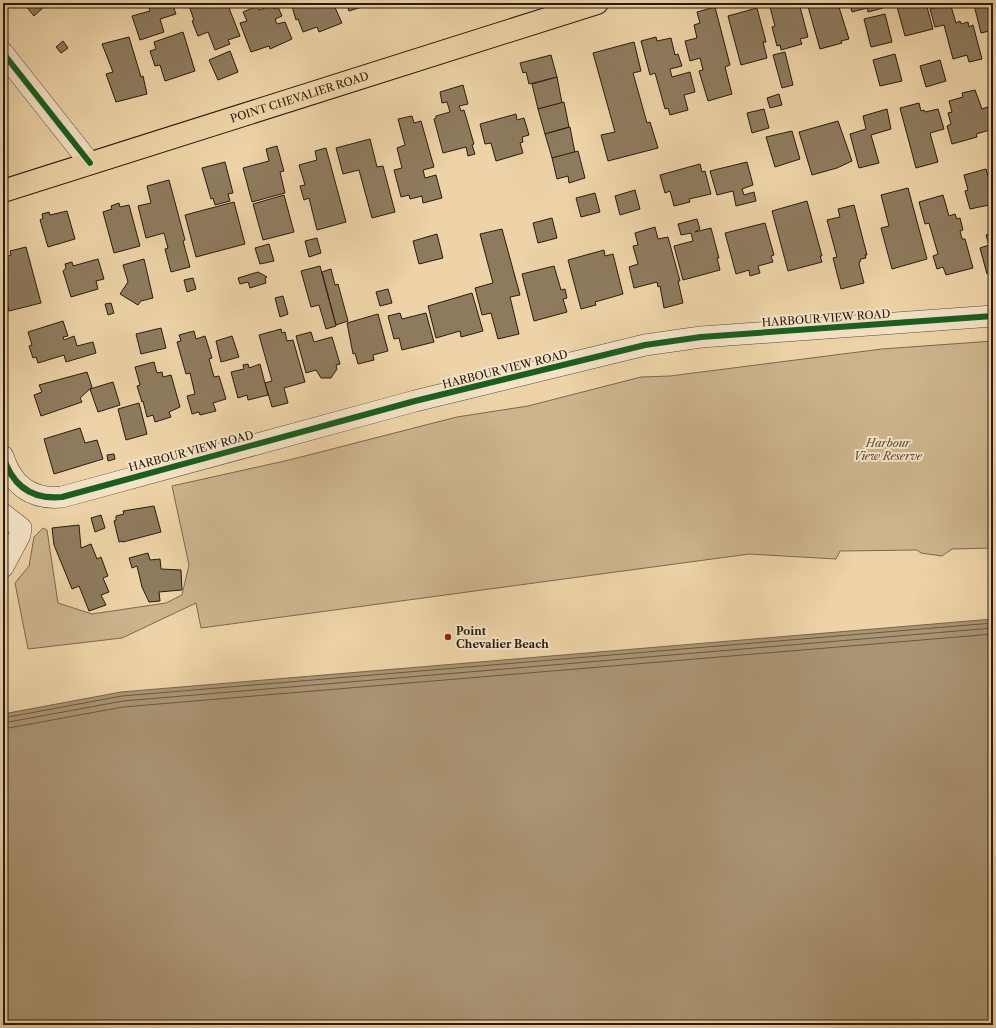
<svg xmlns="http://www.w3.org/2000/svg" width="996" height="1028" font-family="'Libre Caslon Text',serif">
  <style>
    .green { fill: #ccb48d; stroke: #7a684e }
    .water { fill: #aa9473; stroke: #76644b }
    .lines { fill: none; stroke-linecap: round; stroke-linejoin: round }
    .shore { stroke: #695841; stroke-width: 1 }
    .building { fill: #8e7b5e; stroke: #281b0f }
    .minor-casing { stroke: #594935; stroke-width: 22 }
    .major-casing { stroke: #281b0f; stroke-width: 24 }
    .minor { stroke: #f3e2c6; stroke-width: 21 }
    .major { stroke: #edd3a7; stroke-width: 22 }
    .cycleway-casing { stroke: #f3e2c6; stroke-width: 8 }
    .cycleway { stroke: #1b5e20; stroke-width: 6 }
    .poi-dot { fill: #8f2418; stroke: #f3e2c6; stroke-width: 1.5 }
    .labels { text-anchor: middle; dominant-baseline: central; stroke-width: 4; stroke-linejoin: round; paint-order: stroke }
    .street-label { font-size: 11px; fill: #281b0f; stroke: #f3e2c6 }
    .park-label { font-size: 11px; font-style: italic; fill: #594935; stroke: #f3e2c6 }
    .poi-label { font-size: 11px; font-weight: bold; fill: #281b0f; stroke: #f3e2c6; text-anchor: start }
  </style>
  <rect width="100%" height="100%" fill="#edd3a7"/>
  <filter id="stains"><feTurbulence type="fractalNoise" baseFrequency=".005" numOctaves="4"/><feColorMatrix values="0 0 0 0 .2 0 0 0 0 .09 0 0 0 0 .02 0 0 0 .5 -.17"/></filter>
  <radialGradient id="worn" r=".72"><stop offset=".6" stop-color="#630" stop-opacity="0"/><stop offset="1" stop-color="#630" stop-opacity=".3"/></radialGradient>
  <polygon class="green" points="993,341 993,548 952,549 942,556 921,553 917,550 840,551 836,559 749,554 201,628 196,603 122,638 28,649 15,583 29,566 34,537 43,528 47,530 58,603 92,614 166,603 182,595 189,565 172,486 289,460 457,417 528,406 641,377 670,376 882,349"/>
  <polygon class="water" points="993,619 993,1025 3,1025 3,714 121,692"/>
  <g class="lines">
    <g class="shore">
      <polyline points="3,718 122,696 993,623"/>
      <polyline points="3,723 123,701 993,628"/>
      <polyline points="3,729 123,707 993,634"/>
    </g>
  </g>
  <g class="building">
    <polygon points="52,3 46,8 45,6 34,16 24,4"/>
    <polygon points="148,3 172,3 176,14 160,19 164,32 140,40 132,16 150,11"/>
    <polygon points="198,3 227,3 240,36 228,40 230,44 215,50 208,32 198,36 192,21 194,20 189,6"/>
    <polygon points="291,3 333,3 342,23 319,32 317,27 303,32 298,19 296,20"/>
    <polygon points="346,3 374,3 349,11"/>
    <polygon points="769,3 799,3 808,37 800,39 802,44 781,50 780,45 777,46 772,27 775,26"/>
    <polygon points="807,3 840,3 838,4 849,39 841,41 842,43 820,49"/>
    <polygon points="850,3 884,3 882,4 883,8 868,12 867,8 852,12"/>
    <polygon points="896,3 926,3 933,29 905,36"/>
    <polygon points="950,3 956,23 960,21 961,24 968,22 969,27 973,25 982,59 969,62 967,55 953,59 944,25 935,27 930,9"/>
    <polygon points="980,3 993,3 993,30 981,33 974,5"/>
    <polygon points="273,5 274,9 278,7 282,16 275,19 277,24 285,22 292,39 270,49 269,46 251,52 240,23 247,21 243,12 257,6 259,10"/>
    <polygon points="715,7 730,65 725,67 732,94 708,101 699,71 703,70 700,58 690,61 685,41 697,38 694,25 700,23 697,12"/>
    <polygon points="757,8 766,42 763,42 767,58 741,65 728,16"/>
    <polygon points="885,14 892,42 871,47 864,19"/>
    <polygon points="183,32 195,71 165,81 160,65 155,66 150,51 156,49 154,42"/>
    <polygon points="129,37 141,77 143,76 147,94 116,102 106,74 113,72 102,44"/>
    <polygon points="656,37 657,41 671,38 675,55 678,54 682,66 670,69 672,77 690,72 695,92 684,95 688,110 670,115 668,108 665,109 655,73 650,75 641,41"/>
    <polygon points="63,41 68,48 61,53 56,47"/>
    <polygon points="634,42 641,71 633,73 647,123 650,122 658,148 608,161 601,135 615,132 593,53"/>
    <polygon points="230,51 238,72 218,80 209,60"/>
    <polygon points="785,52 793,85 782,88 773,55"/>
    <polygon points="895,54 902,81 880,86 873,60"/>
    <polygon points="551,55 557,77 529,84 526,72 523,73 520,63"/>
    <polygon points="940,60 946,81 926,87 920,66"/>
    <polygon points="557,77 562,103 538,109 532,84"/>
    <polygon points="463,85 468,104 459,106 461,111 464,110 474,144 472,145 475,154 468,156 466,147 443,153 434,119 436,118 436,116 450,112 447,102 442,103 440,92"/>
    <polygon points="975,90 982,109 988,107 993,129 976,134 977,137 952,144 947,126 951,124 948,113 952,112 949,101 963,97 962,93"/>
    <polygon points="779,94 782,105 770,108 767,98"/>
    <polygon points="564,102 569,127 545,134 538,109"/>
    <polygon points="919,103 921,111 924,110 925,112 938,109 944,129 930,133 938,162 916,168 900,108"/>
    <polygon points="764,109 769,128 752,133 747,113"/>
    <polygon points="887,109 891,129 871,135 879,163 859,168 850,134 866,129 863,116"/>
    <polygon points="516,114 517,120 524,118 529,135 522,137 523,142 520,143 523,153 496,161 491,143 485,144 480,124"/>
    <polygon points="412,116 414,123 421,121 434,167 423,170 425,178 436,175 442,198 423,203 422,196 410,199 409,195 401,197 394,170 402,168 397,148 405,145 398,119"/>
    <polygon points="838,121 852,161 837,168 812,175 799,132"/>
    <polygon points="570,127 575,153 552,158 545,134"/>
    <polygon points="792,131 800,159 775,167 766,137"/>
    <polygon points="370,139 377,167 383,166 395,212 372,218 359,170 343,174 336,148"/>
    <polygon points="277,146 284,171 280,172 285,193 252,202 243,168 269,161 266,149"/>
    <polygon points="326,148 346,222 317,230 309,198 304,200 300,186 305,185 299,165 317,160 315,151"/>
    <polygon points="578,151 585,178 569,183 568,176 557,179 552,158"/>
    <polygon points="225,162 233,193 228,194 230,201 215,205 213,198 211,199 202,168"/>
    <polygon points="747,162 753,185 742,189 744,195 754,192 756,201 736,206 733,191 717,195 710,171"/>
    <polygon points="700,164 702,172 705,171 711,194 689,199 690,202 674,206 670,191 665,193 660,175"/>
    <polygon points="986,169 991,186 993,185 993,219 989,205 970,209 965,191 968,190 964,175"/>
    <polygon points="169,180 185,240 183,241 190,267 171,272 165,249 168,248 164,233 146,238 138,206 151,203 147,186"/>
    <polygon points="908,188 927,259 892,269 881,228 889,226 881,195"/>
    <polygon points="635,190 640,209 620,215 615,196"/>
    <polygon points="595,193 600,212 581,217 576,198"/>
    <polygon points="284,195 294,232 263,240 253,204"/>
    <polygon points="943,195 949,216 955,214 957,219 960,218 963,230 960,231 962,239 965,239 973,268 946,275 943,267 937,269 933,256 938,254 929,223 925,224 919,202"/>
    <polygon points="807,201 822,256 820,256 822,262 788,271 772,211"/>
    <polygon points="234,202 245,244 196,257 185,215"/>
    <polygon points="119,203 120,207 129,205 140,246 114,253 103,212 112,209 111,206"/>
    <polygon points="854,205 867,255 865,255 866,258 861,259 859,264 864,283 841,289 833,258 837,257 827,220 840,217 838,209"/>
    <polygon points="67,211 75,239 48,247 40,220 43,218 42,214 49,212 50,215"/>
    <polygon points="552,218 557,238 538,243 533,223"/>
    <polygon points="697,219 700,229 695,232 711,228 719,258 717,258 720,270 683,280 674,246 693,241 691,233 681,235 678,224"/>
    <polygon points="765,223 774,255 771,256 773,262 758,266 760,273 750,276 749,270 736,274 725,233"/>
    <polygon points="655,227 658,239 668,237 680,281 678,281 683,303 664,308 660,286 658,287 657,282 634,288 629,267 638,264 633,246 638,245 635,233"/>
    <polygon points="502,229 520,295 510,297 519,334 498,339 491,313 482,315 475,288 493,283 480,234"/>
    <polygon points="993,233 993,272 987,274 980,248 989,245 986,235"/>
    <polygon points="437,234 443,258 419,264 413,241"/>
    <polygon points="317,238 321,253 309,257 305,241"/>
    <polygon points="269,244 274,261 260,264 255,248"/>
    <polygon points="26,247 41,303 9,311 3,287 3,270 5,270 3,258 11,255 10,251"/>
    <polygon points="604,250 605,256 613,254 623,294 595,302 596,305 581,309 568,260"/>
    <polygon points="98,259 104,279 96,281 98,289 71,297 63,271 66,268 65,264 72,262 73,266"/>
    <polygon points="144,259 153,298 141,301 138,305 120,294 128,282 123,265"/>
    <polygon points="320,266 336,326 326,329 319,305 311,307 301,271"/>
    <polygon points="554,266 561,290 565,289 567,298 563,299 567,312 534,321 522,274"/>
    <polygon points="331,269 335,285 338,284 348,321 336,325 322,272"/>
    <polygon points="258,272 267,277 265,278 266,283 250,288 248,282 240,284 238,278"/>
    <polygon points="193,278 196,289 187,292 184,280"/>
    <polygon points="388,289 392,303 380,306 376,292"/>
    <polygon points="472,293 483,331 461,337 460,331 436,338 428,306"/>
    <polygon points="283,296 288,314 280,317 275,298"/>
    <polygon points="111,303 114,313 108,315 105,304"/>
    <polygon points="400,313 402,319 426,313 434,342 402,350 399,338 394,339 388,316"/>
    <polygon points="378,314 388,351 373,355 374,360 358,364 355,353 353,354 347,323"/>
    <polygon points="63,321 68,336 63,337 64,340 74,336 77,346 93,342 96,353 66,362 64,355 38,363 36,357 33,358 29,346 32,345 28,332"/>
    <polygon points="161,328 166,348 141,354 136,334"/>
    <polygon points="281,329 282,333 285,332 287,341 293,340 305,382 284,388 288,403 272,407 265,383 272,381 259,335"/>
    <polygon points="194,331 196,339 205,336 212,358 209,359 214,377 219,376 226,399 213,403 216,411 200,415 199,412 192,414 187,396 195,394 190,373 186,374 177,342 181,341 179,335"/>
    <polygon points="311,332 314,342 332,337 340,364 336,365 337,369 331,378 321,378 316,370 306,373 296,336"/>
    <polygon points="232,336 239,357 221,362 216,341"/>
    <polygon points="154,362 157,373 162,372 163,377 171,375 180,407 169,412 171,417 155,422 153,415 147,417 143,401 142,402 137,386 140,385 135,367"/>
    <polygon points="248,364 249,368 260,364 268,395 248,400 247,395 238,398 231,372 244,369 243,365"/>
    <polygon points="87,372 92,387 80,398 82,402 41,416 34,395 42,392 39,385"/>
    <polygon points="113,382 120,405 98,412 90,389"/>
    <polygon points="139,403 147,434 126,440 118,409"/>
    <polygon points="80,428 85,443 97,440 103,459 54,474 44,439"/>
    <polygon points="114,454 115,459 108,461 107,455"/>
    <polygon points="154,506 161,532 123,542 123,541 119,542 114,521 116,520 116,516 124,514 123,511"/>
    <polygon points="101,515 105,528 95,532 91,518"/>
    <polygon points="79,525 81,548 91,544 97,559 101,557 108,576 103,578 109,592 101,595 106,605 89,611 79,586 72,589 54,545 52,528"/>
    <polygon points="148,553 150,560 160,559 161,569 181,570 182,590 159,592 160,601 149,602 142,587 137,566 132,568 129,558"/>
  </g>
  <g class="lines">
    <defs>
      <g id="minor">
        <polyline points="3,53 90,163"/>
        <path d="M3 456C12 485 31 500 62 497L415 401 645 345 701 337 993 316"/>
        <polyline points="3,514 21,528 20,535 3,567"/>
      </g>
      <g id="major">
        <path id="s1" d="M3 191 597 3"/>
      </g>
    </defs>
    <use href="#minor" class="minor-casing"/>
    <use href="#major" class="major-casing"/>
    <use href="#minor" class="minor"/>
    <use href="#major" class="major"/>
    <defs>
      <g id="cycleway">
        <polyline points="3,53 90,163"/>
        <path d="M3 456C12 485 31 500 62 497L415 401 645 345 701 337 993 316"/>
      </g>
    </defs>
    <use href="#cycleway" class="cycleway-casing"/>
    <use href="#cycleway" class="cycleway"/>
  </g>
  <circle class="poi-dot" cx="448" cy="637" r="4"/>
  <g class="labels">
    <g class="street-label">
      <text stroke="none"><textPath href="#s1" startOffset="311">POINT CHEVALIER ROAD</textPath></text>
      <text transform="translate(826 318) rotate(-4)">HARBOUR VIEW ROAD</text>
      <text transform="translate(505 369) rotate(-14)">HARBOUR VIEW ROAD</text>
      <text transform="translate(191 451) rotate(-15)">HARBOUR VIEW ROAD</text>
    </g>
    <g class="park-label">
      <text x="888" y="443">Harbour<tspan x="888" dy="13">View Reserve</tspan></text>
    </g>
    <g class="poi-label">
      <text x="456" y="631">Point<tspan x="456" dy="13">Chevalier Beach</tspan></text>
    </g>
  </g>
  <rect width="996" height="1028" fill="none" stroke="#edd3a7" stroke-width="16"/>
  <rect x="4" y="4" width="988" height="1020" fill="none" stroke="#281b0f" stroke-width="2"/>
  <rect x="8" y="8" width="980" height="1012" fill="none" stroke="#281b0f"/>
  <rect width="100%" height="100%" filter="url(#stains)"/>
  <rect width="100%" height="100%" fill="url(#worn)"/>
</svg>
